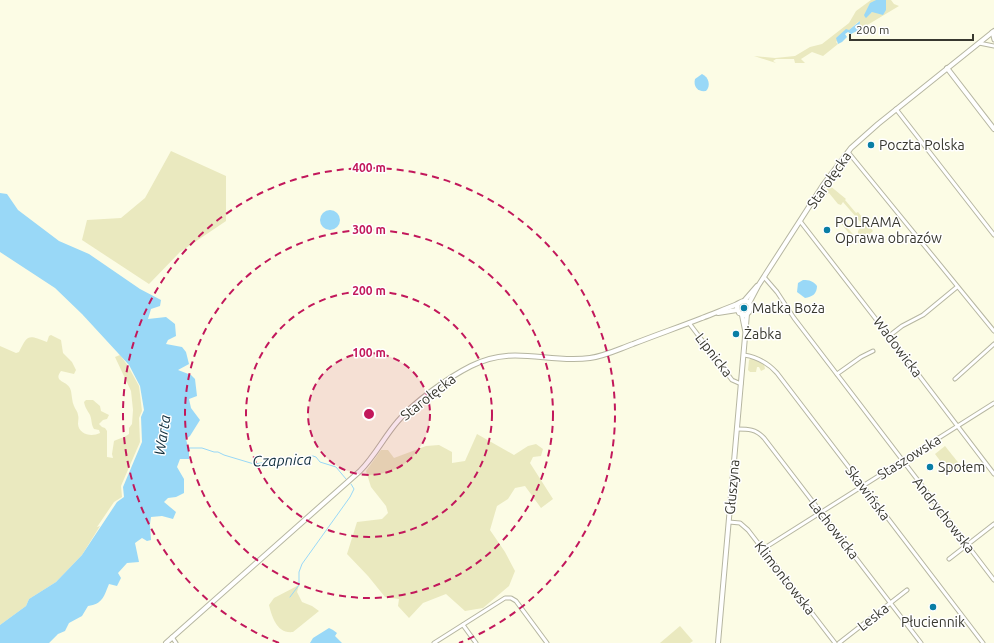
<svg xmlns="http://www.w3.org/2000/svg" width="994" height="643" font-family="Ubuntu,sans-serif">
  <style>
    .green { fill: #eae9bf }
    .water { fill: #99d8f7 }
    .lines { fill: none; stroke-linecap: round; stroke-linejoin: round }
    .stream { stroke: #99d8f7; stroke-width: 1 }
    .minor-casing { stroke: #b6b6a1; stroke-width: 5 }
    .tertiary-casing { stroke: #b6b6a1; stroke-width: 6 }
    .minor { stroke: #fff; stroke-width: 3 }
    .tertiary { stroke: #fff; stroke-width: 4 }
    .ring { fill: none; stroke: #c2185b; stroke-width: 2; stroke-dasharray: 7 5 }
    .poi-dot { fill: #097ea5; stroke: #fff; stroke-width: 1.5 }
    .labels { text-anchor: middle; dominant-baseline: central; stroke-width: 3; stroke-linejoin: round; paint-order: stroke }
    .poi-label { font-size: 14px; fill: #38382f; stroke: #fff; text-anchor: start }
    .street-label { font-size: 14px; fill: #38382f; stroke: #fff }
    .water-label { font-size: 15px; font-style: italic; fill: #112f3d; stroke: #fff }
    .centre { fill: #c2185b; stroke: #fff; stroke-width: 2 }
    .ring-label { font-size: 12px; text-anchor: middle; font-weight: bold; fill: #c2185b; stroke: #fff; stroke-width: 3; stroke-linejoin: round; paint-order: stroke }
  </style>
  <rect width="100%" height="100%" fill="#fcfce5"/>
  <g class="green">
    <polygon points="871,0 876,0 866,17 872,12 886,10 886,0 891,0 894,4 899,6 859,30 860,21 858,22 836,42 838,44 823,56 812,52 801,59 805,63 795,63 794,59 776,59 773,61 776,63 754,56 775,58 795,56 810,47 822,44 849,23 856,11"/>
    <polygon points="171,151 226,176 226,221 180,252 149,284 82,240 87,220 121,218 145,198"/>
    <polygon points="829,185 846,199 845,200 856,213 858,212 873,231 857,244 841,223 843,223 859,241 860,239 858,237 858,231 863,225 843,202 841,205 838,204 829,193 826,195 825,193"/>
    <path d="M51 335 61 340 63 353 72 362 76 370 74 374 61 371C52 383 69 380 71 391 72 396 72 402 74 406 75 409 78 412 78 415 79 418 78 421 78 424 79 435 92 437 100 433L99 430 94 429C91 424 92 420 90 415 88 411 85 408 84 402L86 400H93L100 406 101 411 109 415 107 419 103 420 99 424 102 427 105 428 107 431V457L113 458 112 454 114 441C120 438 124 438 129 434V428L132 424 133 410 131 391 115 357 120 355 128 366 139 386 142 411 139 418 140 442 121 486 122 497 114 502 97 527 100 526 82 555 56 582 29 599 26 606 0 625V346L16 353 19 352C28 334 28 335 47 342L49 336Z"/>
    <polygon points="751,358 764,364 765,369 761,371 759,367 757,367 756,372 750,372 748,370 749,360"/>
    <polygon points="477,434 514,455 528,446 536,444 543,449 541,456 533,457 530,463 553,499 541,508 525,486 515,488 508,499 497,506 490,530 505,552 515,571 509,586 483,608 465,611 446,594 423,603 409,618 398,606 399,599 385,597 368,576 347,554 357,522 382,519 388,513 386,506 371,487 366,471 381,450 388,450 394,458 426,446 439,445 452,452 452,463 465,461"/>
    <polygon points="945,446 961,466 950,474 935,454"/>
    <path d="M299 585 297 592 302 602 312 606 319 611 293 632C277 634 272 617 269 605L274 598Z"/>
    <polygon points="680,626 693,641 690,643 660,643"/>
  </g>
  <g class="water">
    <polygon points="876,0 886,0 886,10 883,15 872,12 866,18 865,17 864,15 870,3"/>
    <polygon points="860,21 859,30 851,34 848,32 845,34 847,37 842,42 838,44 836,38 846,29 849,30"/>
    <path d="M702 74C709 77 711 86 706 91 698 92 693 87 695 79Z"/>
    <path d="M0 193 7 194 18 210 59 241 89 254 140 289 161 300 160 306 151 309 148 319 166 317 175 324 176 336 168 340 166 344 182 347 186 352 189 364 178 370 191 375 195 379 197 396 189 399 191 408 200 420 190 436 186 439 189 451V459H180L177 467 184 479V493L176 497 168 498 164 502 176 512 173 519 162 516 151 517 150 524 151 540 147 541 142 538 135 543 139 562 127 563 118 573 121 578 117 586 109 584C104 596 103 604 88 606L82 616 69 623 65 631 58 634 49 643H0V625L26 606 29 599 56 582 82 555 117 502 124 497 123 487 142 442 141 417 144 410 140 386 129 365 82 314 55 288 0 252Z"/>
    <circle cx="330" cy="220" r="10"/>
    <path d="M803 280C810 280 813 281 817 286 817 294 812 297 805 298L797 292 798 283Z"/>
    <polygon points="329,628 333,630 337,633 335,636 342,643 310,643 313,638"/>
  </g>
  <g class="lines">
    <g class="stream">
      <polyline points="189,448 202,448 214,452 218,452 224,455 254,464 313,456 316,457 320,462 336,467 346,479"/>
      <polyline points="290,597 299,585 299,572 302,564 350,497 354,489 351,484"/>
    </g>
    <defs>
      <g id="minor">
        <polyline points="992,32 994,40"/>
        <polyline points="979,43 994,46"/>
        <polyline points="896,109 994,235"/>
        <polyline points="848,152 994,331"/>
        <polyline points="800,221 889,336 994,474"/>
        <polyline points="764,277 777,292 794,318 994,580"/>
        <polyline points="689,323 732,380 741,384"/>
        <polyline points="889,336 902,326 923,315 957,287"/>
        <path d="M744 355C757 357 768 363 777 373L983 643"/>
        <polyline points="837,374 861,357 873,351"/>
        <polyline points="955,379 994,344"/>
        <path d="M737 429C748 429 756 429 764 438L921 643"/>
        <polyline points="729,522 740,523 748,530 835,643"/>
        <polyline points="763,549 994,403"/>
        <polyline points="949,559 994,524"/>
        <polyline points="463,625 476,643"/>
        <polyline points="172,637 176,643"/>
        <polyline points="434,643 505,598 511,598 516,601 547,643"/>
        <polyline points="839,643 907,590"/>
      </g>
      <g id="tertiary">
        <polyline points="947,68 994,129"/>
        <polyline points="744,301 757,286"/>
        <polyline points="749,303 758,286 823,185 851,148 878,124 994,31"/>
        <polyline points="718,313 737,310"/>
        <polyline points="742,315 745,330"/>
        <path d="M166 643 360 471C375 456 384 437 398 421 414 402 449 377 471 366 514 344 547 364 590 358 605 356 619 349 633 344 656 335 679 327 702 318 713 314 724 309 735 305 738 304 741 301 744 301 753 301 752 312 745 315L739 313 737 308 738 304"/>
        <polyline points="718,643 747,314"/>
      </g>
    </defs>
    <use href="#minor" class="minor-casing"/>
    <use href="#tertiary" class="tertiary-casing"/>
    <use href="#minor" class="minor"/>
    <use href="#tertiary" class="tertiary"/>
  </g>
  <circle cx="369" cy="414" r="61" fill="#c2185b" fill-opacity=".12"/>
  <g class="ring">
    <circle cx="369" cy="414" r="61"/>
    <circle cx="369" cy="414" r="123"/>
    <circle cx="369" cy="414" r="184"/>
    <path d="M279 643A246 246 0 1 1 459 643"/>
  </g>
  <g class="poi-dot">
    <circle cx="871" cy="145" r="4"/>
    <circle cx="827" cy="230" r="4"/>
    <circle cx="744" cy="308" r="4"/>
    <circle cx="736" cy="334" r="4"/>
    <circle cx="930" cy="467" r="4"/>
    <circle cx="933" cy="607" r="4"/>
  </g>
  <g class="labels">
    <g class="poi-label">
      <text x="879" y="145">Poczta Polska</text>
      <text x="835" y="222">POLRAMA<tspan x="835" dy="16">Oprawa obrazów</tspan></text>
      <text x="752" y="308">Matka Boża</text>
      <text x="744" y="334">Żabka</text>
      <text x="938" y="467">Społem</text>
      <text x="933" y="622" text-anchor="middle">Płuciennik</text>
    </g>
    <g class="street-label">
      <text transform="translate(829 180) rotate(-55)">Starołęcka</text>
      <text transform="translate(898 347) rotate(53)">Wadowicka</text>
      <text transform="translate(714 355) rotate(52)">Lipnicka</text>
      <text transform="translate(428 397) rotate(-38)">Starołęcka</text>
      <text transform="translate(909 457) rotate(-32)">Staszowska</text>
      <text transform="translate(732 487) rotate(-85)">Głuszyna</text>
      <text transform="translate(868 493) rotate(53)">Skawińska</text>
      <text transform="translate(944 515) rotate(52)">Andrychowska</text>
      <text transform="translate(834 529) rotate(52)">Lachowicka</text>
      <text transform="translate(785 578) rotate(52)">Klimontowska</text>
      <text transform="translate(873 617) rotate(-38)">Leska</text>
    </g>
    <g class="water-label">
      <text transform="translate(162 435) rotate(-81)">Warta</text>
      <text transform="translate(282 460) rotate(-2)">Czapnica</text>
    </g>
  </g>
  <circle cx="369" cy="414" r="6" class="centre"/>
  <g class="ring-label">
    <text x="369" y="172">400 m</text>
    <text x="369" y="234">300 m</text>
    <text x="369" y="295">200 m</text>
    <text x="369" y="357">100 m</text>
  </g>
  <path d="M850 34v6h123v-6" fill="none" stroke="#38382f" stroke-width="2"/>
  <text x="856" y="34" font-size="12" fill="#38382f" stroke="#ffffff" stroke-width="3" paint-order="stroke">200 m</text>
</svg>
